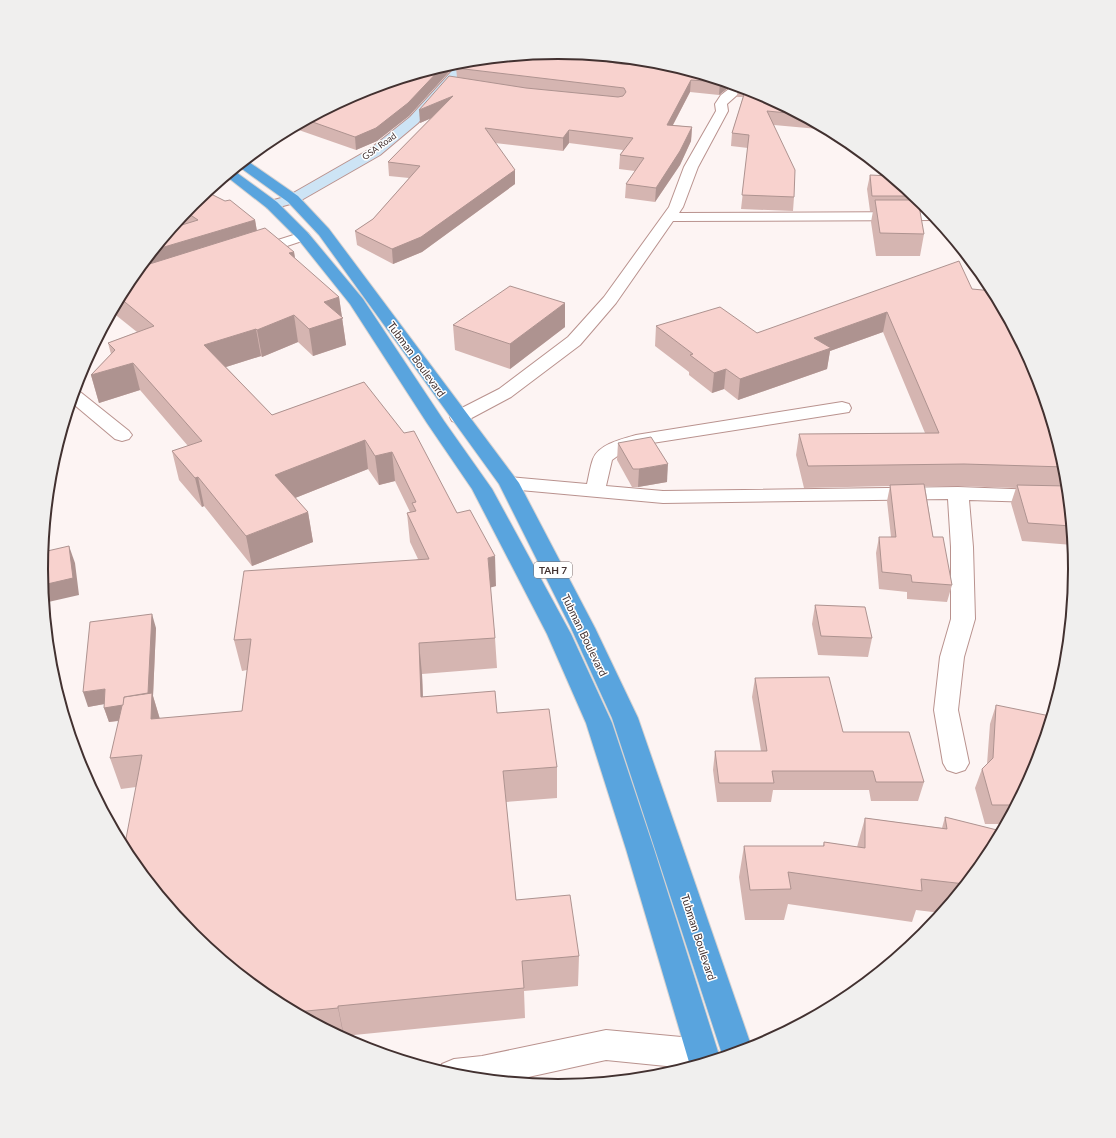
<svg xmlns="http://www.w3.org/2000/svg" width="1116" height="1138" font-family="Lato,sans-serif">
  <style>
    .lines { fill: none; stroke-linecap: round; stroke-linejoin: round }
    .street-casing { stroke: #b9928e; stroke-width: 2 }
    .secondary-casing { stroke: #b9928e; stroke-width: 2 }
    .highway-casing { stroke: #d5d2d1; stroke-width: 2 }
    .street { fill: #fff; fill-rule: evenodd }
    .secondary { fill: #cde4f5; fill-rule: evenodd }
    .highway { fill: #59a4de; fill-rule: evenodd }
    .wall { fill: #d5b5b1 }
    .shaded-wall { fill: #ae9390 }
    .building { fill: #f8d2ce; stroke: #ae9390 }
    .labels { text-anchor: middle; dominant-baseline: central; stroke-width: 3; stroke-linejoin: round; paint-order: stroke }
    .far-street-label { font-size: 9px; fill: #423130; stroke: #fff }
    .shield { fill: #fff; stroke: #7b6f6e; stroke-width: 1 }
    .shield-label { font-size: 10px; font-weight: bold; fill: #423130 }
    .street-label { font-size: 11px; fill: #423130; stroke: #fff }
    .rim { fill: none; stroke: #423130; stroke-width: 2 }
  </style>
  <rect width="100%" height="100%" fill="#fdf4f3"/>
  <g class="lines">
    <defs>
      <g id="street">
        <polygon points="734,85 745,88 727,104 728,111 698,167 683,207 679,213 930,212 937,220 673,221 616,303 580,345 511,397 466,421 459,423 452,421 450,417 452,413 499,389 568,337 604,297 669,207 684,167 716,111 715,104 721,95"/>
        <polygon points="303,232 308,233 310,236 308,239 254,257 249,255 246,252 249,249"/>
        <polygon points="75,390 79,391 129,431 132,435 129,439 122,441 115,439 71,402"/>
        <path d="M842 402 849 404 851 408 849 412 646 444 623 452 612 460 606 486 663 491 958 487 1067 491 1068 503 969 500 973 547 975 619 964 657 958 710 969 763 965 770 956 773 947 770 943 763 934 710 940 657 951 619V547L948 499 663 503 509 489 502 487 499 483 502 479 509 477 587 484C589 476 590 467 593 459 599 444 622 439 636 435Z"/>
        <polygon points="606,1030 703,1039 714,1043 719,1054 717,1058 686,1068 606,1060 510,1081 457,1076 439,1071 442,1064 454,1059 482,1056"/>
      </g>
      <polygon id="secondary" points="472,60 418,123 380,155 298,202 272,209 267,208 265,205 267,202 288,196 370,149 410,117 460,62"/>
      <g id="highway">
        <polygon points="246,160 298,196 329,229 519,483 595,628 638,718 752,1048 723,1057 612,718 571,628 499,484 319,235 288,202 238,166"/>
        <polygon points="233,170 277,202 308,233 363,299 444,421 492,489 571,634 612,723 654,849 720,1058 691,1066 689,1062 626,849 586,723 547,634 472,489 427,423 350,304 298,239 267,208 226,176"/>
      </g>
    </defs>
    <use href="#street" class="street-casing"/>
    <use href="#secondary" class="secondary-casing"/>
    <use href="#highway" class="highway-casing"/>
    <use href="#street" class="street"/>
    <use href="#secondary" class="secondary"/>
    <use href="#highway" class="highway"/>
  </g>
  <g class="wall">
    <polygon points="558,52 659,62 733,84 719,95 690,92 673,125 692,127 691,141 680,165 655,202 625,198 626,184 635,171 619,169 620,155 623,150 569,143 563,151 495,143 515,170 515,184 422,252 393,264 357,245 355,231 373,219 409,178 389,176 388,162 431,118 420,123 457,77 456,68"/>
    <polygon points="458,62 409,116 377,141 356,150 293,128 360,91"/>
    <polygon points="738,86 756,91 829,130 774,125 794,197 793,211 741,209 748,148 731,146 732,133 743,97 737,97"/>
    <polygon points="870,175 914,196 913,200 924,234 920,256 876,256 871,222 873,211 870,211 867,189"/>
    <polygon points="193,203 255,220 257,231 294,252 295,259 339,297 346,345 313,356 298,342 262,357 261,356 226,367 272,415 364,382 457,513 496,586 490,587 495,638 497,668 422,674 423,697 497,713 557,767 557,798 506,802 516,900 579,956 578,986 524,991 525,1018 344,1036 344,1038 343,1038 271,999 136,787 121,789 110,758 119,721 109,722 104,708 104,704 88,707 156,628 153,696 160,719 242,711 247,670 242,671 234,640 418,559 410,542 407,513 410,512 395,481 379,485 368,469 295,498 308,512 313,542 252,566 204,506 202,507 179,480 172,451 188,446 140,390 99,403 91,375 111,354 108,343 137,332 112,312 128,282 177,227 175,225"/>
    <polygon points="972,289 1037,375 1065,468 1066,479 1064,486 1067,486 1073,545 1022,541 1011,503 1016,488 958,486 925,486 933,537 952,585 947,602 907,599 907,592 879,589 876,553 879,537 891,537 887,501 890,486 804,488 796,455 799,434 925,433 883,332 830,351 827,369 738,400 724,389 712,393 689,375 689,372 655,346 656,326 757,333"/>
    <polygon points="565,303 565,327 510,369 455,350 453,325"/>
    <polygon points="618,443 667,482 638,487 632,487 617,460"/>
    <polygon points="815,605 872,638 868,657 818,655 812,624"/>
    <polygon points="755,678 924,782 918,801 871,801 869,790 773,790 771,802 717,802 713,770 715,751 761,751 752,697"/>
    <polygon points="996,705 1036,767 1005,824 985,824 975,788 982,769 987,764 990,724"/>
    <polygon points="945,817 988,856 941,913 916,910 912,922 788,904 784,920 745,920 739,877 744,846 823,846 824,842 857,847 865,818 942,828"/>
  </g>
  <g class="shaded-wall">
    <polygon points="596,56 603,56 603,64 596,68"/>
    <polygon points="458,62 409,116 377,141 356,150 355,137 442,67"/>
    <polygon points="691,80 690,92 666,138 667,125"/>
    <polygon points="722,81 733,84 719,95 720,82"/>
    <polygon points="453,96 453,109 420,123 419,110"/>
    <polygon points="692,127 691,141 680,165 655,202 656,188"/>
    <polygon points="569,130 569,143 563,151 563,138"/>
    <polygon points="515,170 515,184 422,252 393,264 392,249"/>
    <polygon points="255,220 259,244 128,282 154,250"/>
    <polygon points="294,252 298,277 289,253"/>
    <polygon points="339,297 346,345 313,356 309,329 324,302"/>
    <polygon points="565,303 565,327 510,369 510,344"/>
    <polygon points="887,312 883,332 830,351 827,369 738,400 740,379 814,338"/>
    <polygon points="294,315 298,342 262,357 257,330"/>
    <polygon points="256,329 261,356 210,372 204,345"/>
    <polygon points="133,363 140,390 99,403 91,375"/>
    <polygon points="726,369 724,389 712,393 714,373"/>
    <polygon points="365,440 368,469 280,504 275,475"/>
    <polygon points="392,452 395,481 379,485 375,456"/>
    <polygon points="668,464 667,482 638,487 639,469"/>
    <polygon points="198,477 204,506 202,507 195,478"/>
    <polygon points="308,512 313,542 252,566 246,536"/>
    <polygon points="69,546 75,563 79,595 44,603 43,585"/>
    <polygon points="495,556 496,586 489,588 488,558"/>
    <polygon points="152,614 156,628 153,696 161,723 151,719 151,716 109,722 104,708"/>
    <polygon points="419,643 422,674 424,728 421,697"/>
    <polygon points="105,689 110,703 88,707 83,692"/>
    <polygon points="338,1006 344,1036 344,1038 338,1008"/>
  </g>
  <g class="building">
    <polygon points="558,52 596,56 598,60 621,64 676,67 722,81 720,82 691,80 667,125 692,127 680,151 656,188 626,184 644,158 620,155 633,138 569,130 563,138 485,128 515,170 421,237 392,249 355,231 373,219 420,166 388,162 453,96 419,110 449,76 526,88 618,97 623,96 626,92 624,88 456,68 462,61"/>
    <polygon points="442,67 408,103 376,128 355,137 307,120 360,91"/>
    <polygon points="746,88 756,91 798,114 767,111 795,170 794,197 742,195 749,135 732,133"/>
    <polygon points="870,175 890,176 914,196 872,196"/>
    <polygon points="207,192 225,201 230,200 255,220 154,250 172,228 198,220 186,212 193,203"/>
    <polygon points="875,200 918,200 924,234 880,233"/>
    <polygon points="265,228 294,252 289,253 339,297 324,302 343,318 309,329 294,315 257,330 256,329 204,345 272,415 364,382 404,433 414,431 457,513 470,510 495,556 488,558 495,638 419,643 421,697 495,691 497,713 549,709 557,767 503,771 516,900 570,895 579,956 522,961 524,988 338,1006 338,1008 296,1012 271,999 192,934 128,856 124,849 142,755 110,758 124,697 152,693 151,719 242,711 251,639 234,640 244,571 429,559 407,513 416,511 412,503 416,502 392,452 375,456 365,440 275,475 308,512 246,536 198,477 195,478 172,451 202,441 133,363 91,375 115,350 108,343 154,326 120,298 128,282 140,267"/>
    <polygon points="959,261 972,289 993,291 1035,370 1065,467 964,464 808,466 799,434 939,433 887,312 814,338 831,348 740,379 726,369 714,373 690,355 693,354 656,326 720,307 757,333"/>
    <polygon points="510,286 565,303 510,344 453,325"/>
    <polygon points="651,437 668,464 639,469 633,469 618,443"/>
    <polygon points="924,484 933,537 943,537 952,585 912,582 911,575 882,572 879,537 896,537 890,485"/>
    <polygon points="1017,485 1067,486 1071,526 1028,523"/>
    <polygon points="69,546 73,578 43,585 41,569 43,552"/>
    <polygon points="815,605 865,607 872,638 821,636"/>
    <polygon points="152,614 148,693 124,697 123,705 104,708 105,689 83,692 90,622"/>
    <polygon points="829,677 843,732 909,732 924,782 876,782 873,771 772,771 774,783 719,783 715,751 767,751 755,678"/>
    <polygon points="996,705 1050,716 1050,720 1036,767 1015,805 992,805 982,769 993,758"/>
    <polygon points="945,817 1001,831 988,856 965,884 921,879 922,891 788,872 791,889 750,890 744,846 824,846 824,842 865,848 865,818 947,829"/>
  </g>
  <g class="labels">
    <g class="far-street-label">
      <text transform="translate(379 146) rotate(-36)">GSA Road</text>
    </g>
    <rect class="shield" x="534" y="562" width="38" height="16" rx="3"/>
    <g class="shield-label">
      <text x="553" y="570">TAH 7</text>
    </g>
    <g class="street-label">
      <text transform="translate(417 359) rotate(54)">Tubman Boulevard</text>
      <text transform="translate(585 635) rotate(64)">Tubman Boulevard</text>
      <text transform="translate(699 937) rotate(72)">Tubman Boulevard</text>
    </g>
  </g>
  <path d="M0 0H1116V1138H0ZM48 569a510 510 0 1 1 1020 0a510 510 0 1 1-1020 0Z" fill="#f0efee" fill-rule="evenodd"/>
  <path class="rim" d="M48 569a510 510 0 1 1 1020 0a510 510 0 1 1-1020 0Z"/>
</svg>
